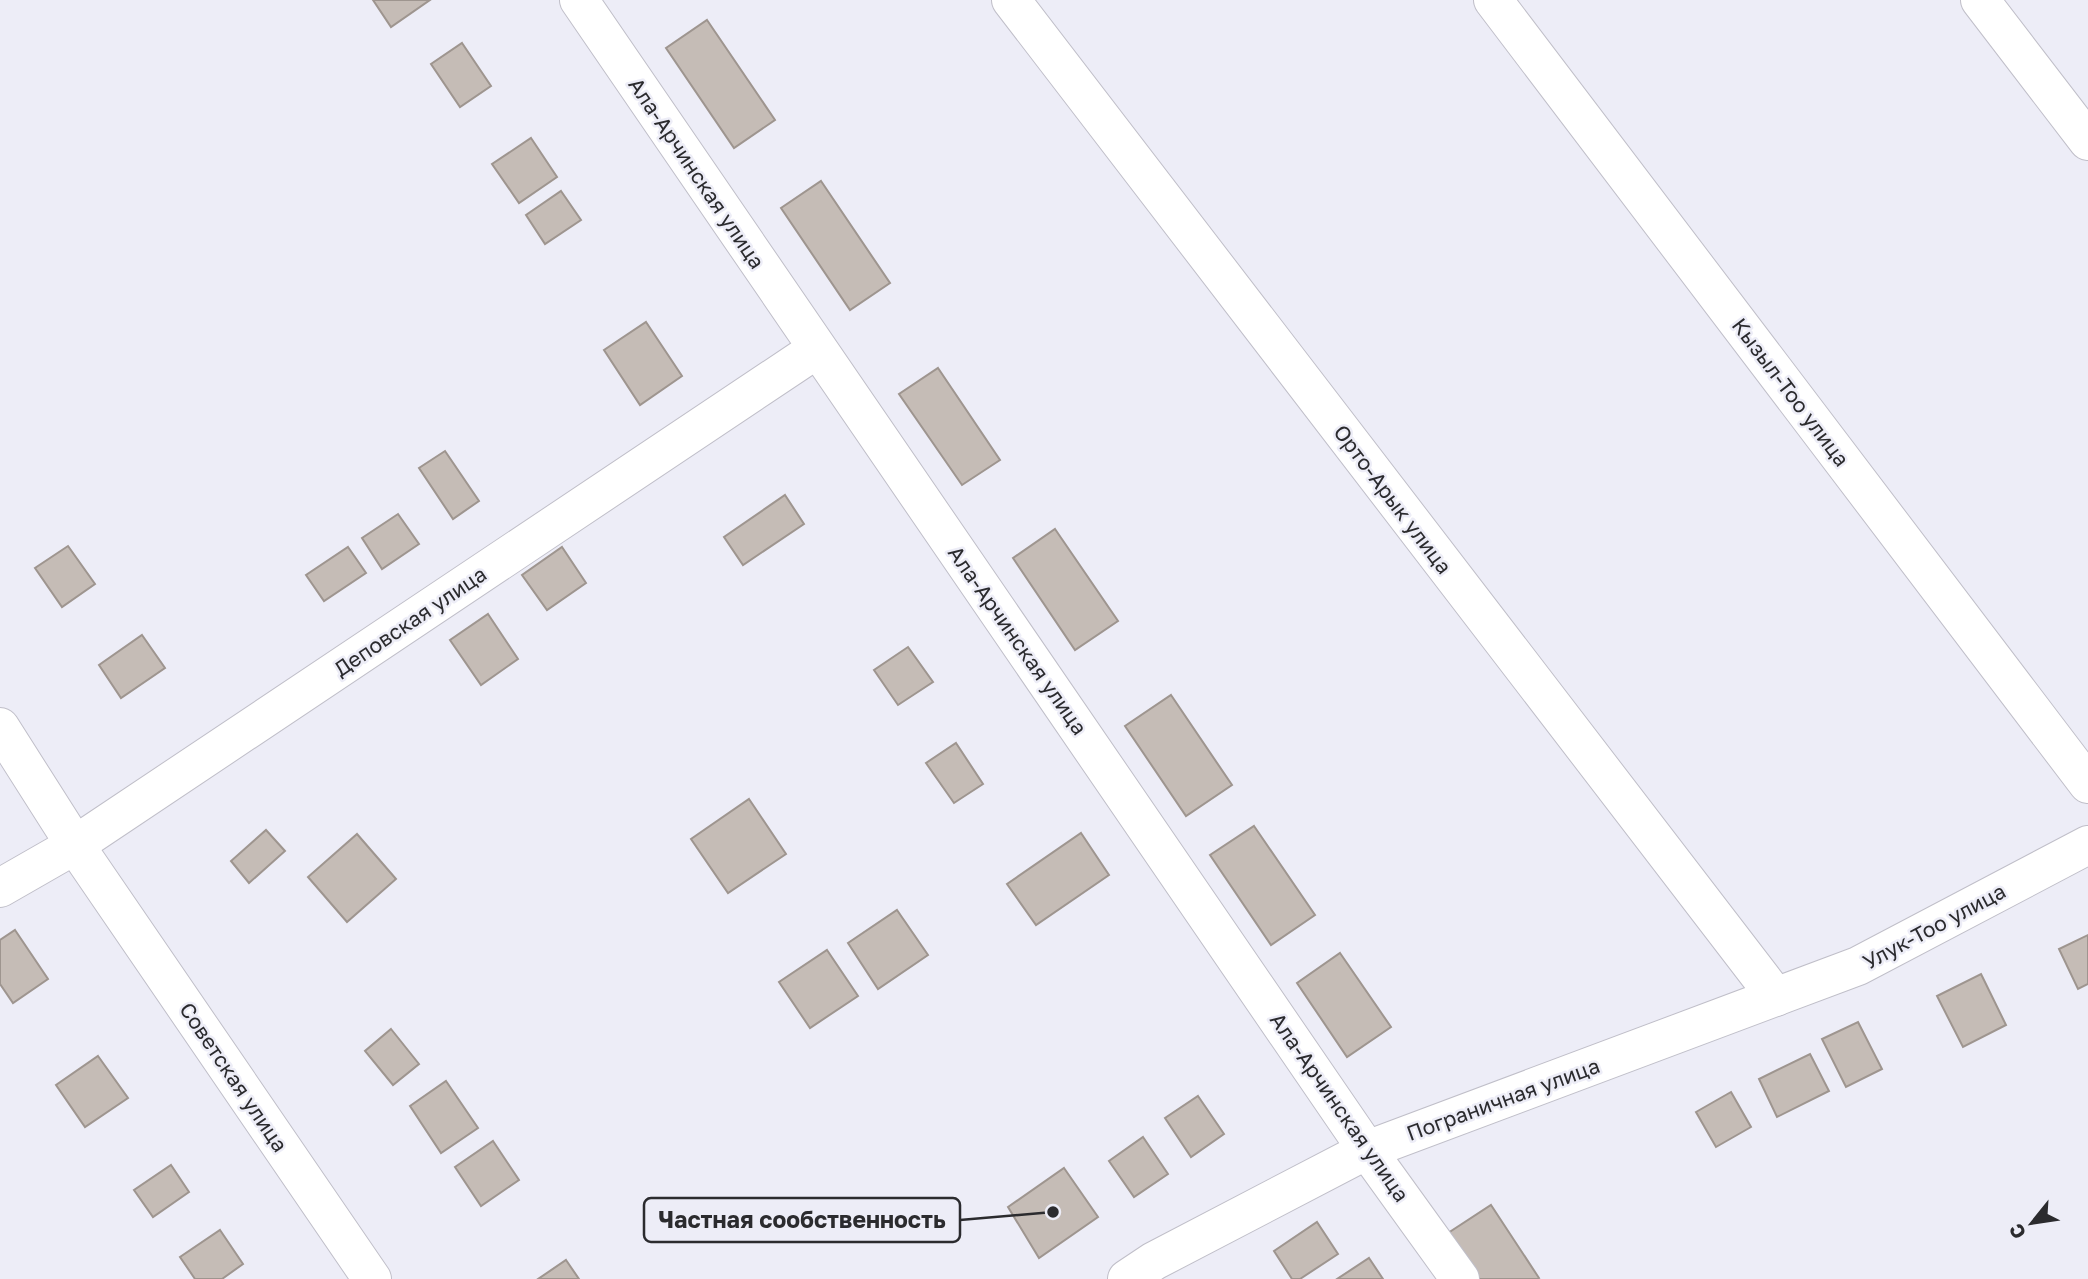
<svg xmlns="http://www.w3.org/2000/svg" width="2088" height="1279" font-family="'Golos Text',sans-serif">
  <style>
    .building { fill: #c5bcb6; stroke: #9e958f; stroke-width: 2 }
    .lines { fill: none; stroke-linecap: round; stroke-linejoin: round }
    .minor-casing { stroke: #c0bfc9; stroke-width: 40 }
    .minor { stroke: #fff; stroke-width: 38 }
    .labels { text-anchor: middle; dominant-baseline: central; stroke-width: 5; stroke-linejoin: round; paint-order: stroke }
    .street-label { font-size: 21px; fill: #2b2b2e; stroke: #ededf7 }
    .leader { fill: none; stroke: #2b2b2e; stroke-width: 2.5 }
    .callout-dot { fill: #2b2b2e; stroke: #ededf7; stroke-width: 2.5 }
    .callout { fill: #ededf7; stroke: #2b2b2e; stroke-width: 2.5 }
    .callout-label { font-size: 23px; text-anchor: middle; font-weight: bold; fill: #2b2b2e }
  </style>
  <rect width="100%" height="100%" fill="#ededf7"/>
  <g class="building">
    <polygon points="373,0 430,0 391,27"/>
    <polygon points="707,20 775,120 734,148 666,48"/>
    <polygon points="462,43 491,86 460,107 431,64"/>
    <polygon points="531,138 557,177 519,203 492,164"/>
    <polygon points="821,181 890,283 850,310 781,208"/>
    <polygon points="561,191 581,220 545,244 526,215"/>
    <polygon points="646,322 682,376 640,405 604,350"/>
    <polygon points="938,368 1000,460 962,485 899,394"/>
    <polygon points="445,451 479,501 453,519 419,468"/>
    <polygon points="785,495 804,524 743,565 724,537"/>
    <polygon points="398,514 419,544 382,569 362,538"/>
    <polygon points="1055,529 1118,621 1075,650 1013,558"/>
    <polygon points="68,546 95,584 62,607 35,568"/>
    <polygon points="348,547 366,573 324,601 306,575"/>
    <polygon points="562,547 586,583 547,610 522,575"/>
    <polygon points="488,614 518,659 481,685 450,640"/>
    <polygon points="142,635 165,668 121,698 99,665"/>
    <polygon points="908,647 933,682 898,705 874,670"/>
    <polygon points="1171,695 1232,785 1186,816 1125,726"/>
    <polygon points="956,743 983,784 954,803 926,763"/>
    <polygon points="749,799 786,854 728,893 691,839"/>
    <polygon points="1254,826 1315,915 1271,945 1210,855"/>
    <polygon points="266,830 285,851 249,883 231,861"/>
    <polygon points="1081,833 1109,875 1036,925 1007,884"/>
    <polygon points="357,834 396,879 347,922 308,877"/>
    <polygon points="897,910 928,955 878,989 848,943"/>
    <polygon points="15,930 48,979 13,1003 0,984 0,940"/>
    <polygon points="2088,935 2088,984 2078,989 2059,949"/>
    <polygon points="827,950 858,996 810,1028 779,982"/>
    <polygon points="1340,953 1391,1027 1347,1057 1297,983"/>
    <polygon points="1981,974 2006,1025 1963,1047 1937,996"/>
    <polygon points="1858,1022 1882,1069 1846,1087 1822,1039"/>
    <polygon points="391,1029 419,1064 393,1085 365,1051"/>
    <polygon points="1810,1054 1829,1091 1777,1117 1759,1079"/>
    <polygon points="98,1056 128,1098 85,1127 56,1085"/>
    <polygon points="446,1081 478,1128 441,1153 410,1106"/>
    <polygon points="1731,1092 1751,1127 1716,1147 1696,1112"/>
    <polygon points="1198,1096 1224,1134 1191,1157 1165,1118"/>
    <polygon points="1143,1137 1168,1174 1134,1197 1109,1161"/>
    <polygon points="493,1141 519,1180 481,1206 455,1167"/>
    <polygon points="171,1165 189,1192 153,1217 134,1190"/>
    <polygon points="1064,1168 1098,1217 1039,1258 1008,1207"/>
    <polygon points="1491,1205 1539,1278 1537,1279 1474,1279 1445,1235"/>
    <polygon points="1317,1222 1338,1254 1300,1279 1292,1279 1274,1251"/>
    <polygon points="220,1230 243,1264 222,1279 195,1279 180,1257"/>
    <polygon points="1369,1258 1383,1279 1337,1279"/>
    <polygon points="566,1260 579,1279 538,1279"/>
  </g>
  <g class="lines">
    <defs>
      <g id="minor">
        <polyline points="579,0 1367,1150 1460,1279"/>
        <polyline points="1011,0 1776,997"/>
        <polyline points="1493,0 2088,784"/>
        <polyline points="1980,0 2088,141"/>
        <polyline points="0,727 75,845 372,1279"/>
        <polyline points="0,888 75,845 817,349"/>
        <polyline points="1127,1279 1154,1261 1367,1150 1858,966 2088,845"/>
      </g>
    </defs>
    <use href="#minor" class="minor-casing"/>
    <use href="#minor" class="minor"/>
  </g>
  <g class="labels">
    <g class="street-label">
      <text transform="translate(697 173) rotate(56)">Ала-Арчинская улица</text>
      <text transform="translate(1791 392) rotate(53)">Кызыл-Тоо улица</text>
      <text transform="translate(1393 499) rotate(53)">Орто-Арык улица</text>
      <text transform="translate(410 621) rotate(-34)">Деповская улица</text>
      <text transform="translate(1018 640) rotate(55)">Ала-Арчинская улица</text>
      <text transform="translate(1934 926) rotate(-28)">Улук-Тоо улица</text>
      <text transform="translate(234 1077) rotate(56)">Советская улица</text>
      <text transform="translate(1503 1099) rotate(-20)">Пограничная улица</text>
      <text transform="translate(1340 1107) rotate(55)">Ала-Арчинская улица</text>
    </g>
  </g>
  <path class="leader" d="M1053 1212L960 1220"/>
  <circle class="callout-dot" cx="1053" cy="1212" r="7"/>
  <rect class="callout" x="644" y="1198" width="316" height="44" rx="7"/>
  <g class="callout-label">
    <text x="802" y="1228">Частная сообственность</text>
  </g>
  <g transform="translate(2032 1223) rotate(240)" stroke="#ededf7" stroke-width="5" paint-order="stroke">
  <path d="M0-5L12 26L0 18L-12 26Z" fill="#2b2b2e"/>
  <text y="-10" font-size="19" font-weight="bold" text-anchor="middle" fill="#2b2b2e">С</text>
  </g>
</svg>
